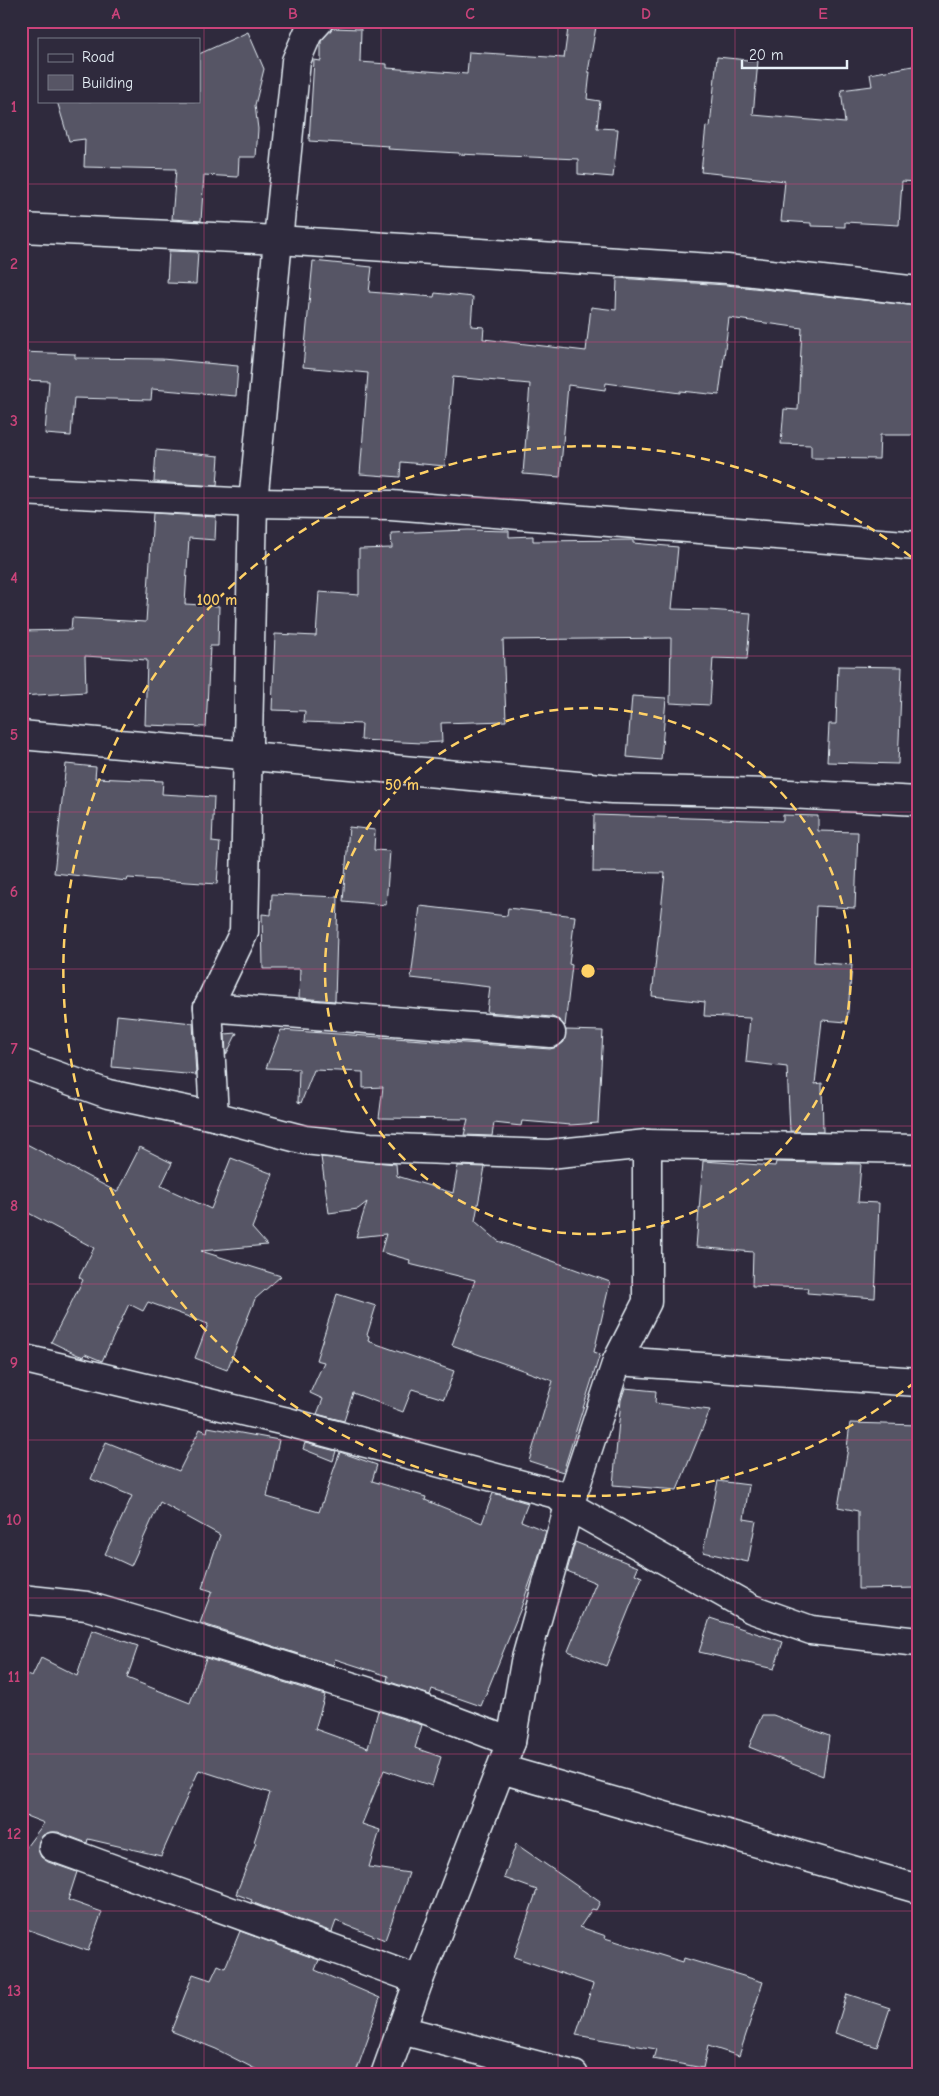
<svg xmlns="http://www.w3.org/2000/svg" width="939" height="2096" font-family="'Comic Neue',sans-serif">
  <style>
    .building { fill: #575565; stroke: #e8f1f8 }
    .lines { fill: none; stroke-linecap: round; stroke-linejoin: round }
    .minor-casing { stroke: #e8f1f8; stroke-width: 31 }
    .minor { stroke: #2f2a3d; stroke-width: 28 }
    .grid { fill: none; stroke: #ca437a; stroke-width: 1; stroke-opacity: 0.55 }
    .ring { fill: none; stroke: #ffd166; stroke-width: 2.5; stroke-dasharray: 9 6 }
    .centre { fill: #ffd166; stroke: #2f2a3d; stroke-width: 2.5 }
    .ring-label { font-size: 15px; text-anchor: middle; font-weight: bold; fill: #ffd166; stroke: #2f2a3d; stroke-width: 4; stroke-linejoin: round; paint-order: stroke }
    .neatline { fill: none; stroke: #ca437a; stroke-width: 2 }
    .grid-label { font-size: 16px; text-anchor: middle; font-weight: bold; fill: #ca437a }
  </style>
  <rect width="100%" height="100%" fill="#2f2a3d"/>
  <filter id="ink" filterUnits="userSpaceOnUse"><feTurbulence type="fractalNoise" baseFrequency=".02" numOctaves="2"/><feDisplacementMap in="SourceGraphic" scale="10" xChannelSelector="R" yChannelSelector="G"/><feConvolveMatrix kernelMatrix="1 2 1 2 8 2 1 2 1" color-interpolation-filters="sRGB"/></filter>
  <g filter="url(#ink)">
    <g class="building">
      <polygon points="569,21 597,21 588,72 590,72 587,99 600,101 597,128 618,129 613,177 578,174 578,159 458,154 458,153 388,149 389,146 309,141 314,60 321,61 321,41 332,28 361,29 360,62 387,64 387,68 467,74 469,52 564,58"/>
      <polygon points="248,32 264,69 255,105 258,129 256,157 239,157 238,177 204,175 201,221 172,219 176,169 84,167 85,139 69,141 57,101 199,101 199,54"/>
      <polygon points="717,57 758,61 753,115 845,123 841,90 872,86 870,74 918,65 918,182 902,181 899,225 845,222 845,227 811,226 811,223 781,221 785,181 701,172 706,126 710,127"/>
      <polygon points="169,251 198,252 196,284 167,283"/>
      <polygon points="313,261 372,267 369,292 434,297 435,293 473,297 471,326 484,327 483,339 586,351 591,307 616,310 617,278 726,285 918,306 918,435 880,435 879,459 811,458 811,445 781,444 784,409 798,410 802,328 729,318 719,395 680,391 680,393 606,383 605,390 568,385 560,477 523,474 530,384 453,377 445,466 401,462 400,477 360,474 368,373 303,367"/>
      <polygon points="21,352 75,354 75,358 162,359 238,366 236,396 152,389 151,400 74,398 71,436 45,434 49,381 21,380"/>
      <polygon points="156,450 219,456 217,486 154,482"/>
      <polygon points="153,513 216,517 215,540 189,538 185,604 219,606 218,646 210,646 206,727 145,725 147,660 85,656 86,692 21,696 21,631 71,630 72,618 146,622"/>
      <polygon points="468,530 509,531 509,537 533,536 533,541 633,540 633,543 678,547 672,609 708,610 751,613 747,659 713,658 710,705 670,703 671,638 503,640 506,721 441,723 442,742 422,743 361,740 362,724 304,722 305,711 272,710 275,634 316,636 319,592 359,595 359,549 392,548 391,533"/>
      <polygon points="838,666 902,667 898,764 827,762 829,724 836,724"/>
      <polygon points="632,696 666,698 661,760 627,757"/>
      <polygon points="66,764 96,767 95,778 163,781 162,794 214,797 212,842 220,843 217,884 128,878 127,881 54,873"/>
      <polygon points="594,815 783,821 783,815 818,816 818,831 858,832 855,908 816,906 814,962 852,965 847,1022 822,1020 815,1084 822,1083 823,1132 790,1131 787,1067 746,1062 750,1018 704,1016 705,1002 652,996 665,873 593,872"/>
      <polygon points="349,827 375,830 374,850 390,851 386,905 343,901"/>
      <polygon points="272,894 338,897 335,1001 299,998 300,969 263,969 262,914 271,915"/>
      <polygon points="420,906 507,916 508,908 575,916 569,964 572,965 565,1026 559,1020 552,1017 487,1012 490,987 411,978"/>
      <polygon points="117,1015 193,1023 196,1075 112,1067"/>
      <polygon points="281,1030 550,1049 557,1047 564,1042 566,1030 603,1031 598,1123 571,1125 522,1121 521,1126 494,1123 492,1136 464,1135 468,1119 379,1118 383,1087 363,1088 363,1072 314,1070 301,1103 298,1102 299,1069 266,1068"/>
      <polygon points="237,1033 226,1055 225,1034"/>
      <polygon points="21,1141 117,1192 140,1147 172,1163 161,1186 211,1209 231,1158 273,1174 252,1228 267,1245 201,1251 281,1276 255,1299 227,1370 195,1358 208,1324 148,1302 143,1311 129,1304 102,1361 85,1354 84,1357 78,1355 51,1342 83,1280 79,1277 94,1248 21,1209"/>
      <polygon points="321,1157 396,1164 397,1176 453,1193 458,1166 485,1167 475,1221 498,1241 610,1282 594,1352 600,1354 563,1472 529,1461 553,1381 452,1345 475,1280 409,1264 410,1260 381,1252 386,1234 356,1237 367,1202 358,1209 329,1213"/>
      <polygon points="703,1161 775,1166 776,1162 861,1164 858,1202 879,1203 875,1298 807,1293 808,1288 752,1286 753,1252 696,1247"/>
      <polygon points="337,1294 376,1306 367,1335 369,1336 368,1341 454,1371 444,1399 412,1389 403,1412 353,1393 344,1421 317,1414 323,1399 310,1393 324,1362 316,1360"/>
      <polygon points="625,1388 656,1391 655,1403 710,1410 677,1490 613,1485 621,1400"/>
      <polygon points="850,1423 918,1425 918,1588 858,1589 858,1511 838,1507 848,1448 847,1448"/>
      <polygon points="208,1427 279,1440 267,1497 319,1512 340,1452 377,1465 372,1481 426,1497 425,1500 482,1523 493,1493 528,1503 521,1521 546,1531 536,1565 521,1608 481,1706 432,1689 430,1695 387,1681 388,1676 335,1659 333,1665 200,1623 212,1591 202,1588 220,1535 160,1502 131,1566 105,1554 132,1496 91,1479 106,1442 179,1471 200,1429 207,1432"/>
      <polygon points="305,1443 336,1451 333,1461 303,1449"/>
      <polygon points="718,1481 749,1485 744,1519 756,1521 748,1562 703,1552"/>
      <polygon points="575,1542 638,1567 635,1574 642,1577 606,1666 568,1651 596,1583 567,1571"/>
      <polygon points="710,1618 783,1642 774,1669 699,1652"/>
      <polygon points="92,1630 138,1646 127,1678 190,1703 206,1658 325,1695 315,1729 368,1748 378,1711 422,1725 415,1748 441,1757 432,1786 384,1770 362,1824 380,1830 369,1867 409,1873 385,1940 336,1921 332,1932 251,1902 252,1900 236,1894 256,1843 254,1842 270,1793 199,1770 161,1856 88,1839 87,1843 58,1832 50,1832 43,1835 39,1841 38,1849 41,1857 48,1862 77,1872 68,1900 102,1912 88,1951 21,1927 21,1854 44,1823 21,1814 21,1673 32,1677 41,1658 77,1676"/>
      <polygon points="762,1715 773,1715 829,1736 823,1776 749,1747"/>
      <polygon points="516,1844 600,1902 596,1910 592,1909 580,1927 606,1936 605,1938 683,1962 684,1958 763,1982 739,2056 708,2046 703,2068 653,2059 656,2049 576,2035 593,1984 514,1957 537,1890 504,1878"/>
      <polygon points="240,1931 319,1960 315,1970 380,1998 368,2035 369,2036 355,2075 267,2075 216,2049 171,2031 193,1974 211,1980 218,1965 225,1968"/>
      <polygon points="847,1994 890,2008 877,2047 835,2033"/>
    </g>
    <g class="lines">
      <defs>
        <g id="minor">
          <polyline points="319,21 308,33 296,61 278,240 253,503 244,932 208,1007 214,1116 305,1140 370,1147 549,1154 647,1144 918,1149"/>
          <polyline points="21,228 278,240 727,269 918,291"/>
          <polyline points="21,491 253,503 391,505 918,546"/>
          <polyline points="21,735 612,789 771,793 918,801"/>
          <polyline points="208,1007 551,1033"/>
          <polyline points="21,1063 108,1094 214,1116"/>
          <polyline points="21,1358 284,1421 556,1494 569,1506 752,1609 811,1630 918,1642"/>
          <polyline points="617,1361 918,1382"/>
          <polyline points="21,1599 87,1606 162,1628 421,1708 511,1742"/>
          <polyline points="501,1769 918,1889"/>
          <polyline points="53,1847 419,1980"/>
          <polyline points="401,2030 574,2075"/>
          <polyline points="385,2075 419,1980 511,1742 525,1662 569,1506 617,1361 647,1302 647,1144"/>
        </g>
      </defs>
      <use href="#minor" class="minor-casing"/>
      <use href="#minor" class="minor"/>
    </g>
  </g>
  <path class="grid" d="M204 21V2075M381 21V2075M558 21V2075M735 21V2075M21 184H918M21 342H918M21 498H918M21 656H918M21 812H918M21 969H918M21 1126H918M21 1284H918M21 1440H918M21 1598H918M21 1754H918M21 1911H918"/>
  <g class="ring">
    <circle cx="588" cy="971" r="263"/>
    <path d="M915 1382A525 525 0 1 1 915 560"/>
  </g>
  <circle cx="588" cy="971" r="8" class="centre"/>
  <g class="ring-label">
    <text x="217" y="605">100 m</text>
    <text x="402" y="790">50 m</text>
  </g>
  <rect width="939" height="2096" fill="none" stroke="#2f2a3d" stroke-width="55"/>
  <rect x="38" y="38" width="162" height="65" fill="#2f2a3d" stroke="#797a88"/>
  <rect x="48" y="54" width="25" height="8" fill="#2f2a3d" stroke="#797a88"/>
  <text x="82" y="62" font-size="15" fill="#e8f1f8">Road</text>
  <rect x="48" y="75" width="25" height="15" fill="#575565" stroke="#797a88"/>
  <text x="82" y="88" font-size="15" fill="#e8f1f8">Building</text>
  <path d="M742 60v8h105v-8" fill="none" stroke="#e8f1f8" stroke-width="2.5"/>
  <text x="749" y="60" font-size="15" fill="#e8f1f8" stroke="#2f2a3d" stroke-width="4" paint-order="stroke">20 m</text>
  <rect x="28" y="28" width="884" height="2040" class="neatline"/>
  <g class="grid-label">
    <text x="116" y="19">A</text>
    <text x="293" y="19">B</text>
    <text x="470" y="19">C</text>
    <text x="646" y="19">D</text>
    <text x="823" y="19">E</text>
    <text x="14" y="112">1</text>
    <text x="14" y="269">2</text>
    <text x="14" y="426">3</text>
    <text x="14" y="583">4</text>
    <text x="14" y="740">5</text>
    <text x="14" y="897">6</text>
    <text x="14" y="1054">7</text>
    <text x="14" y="1211">8</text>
    <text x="14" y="1368">9</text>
    <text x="14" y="1525">10</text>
    <text x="14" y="1682">11</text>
    <text x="14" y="1839">12</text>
    <text x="14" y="1996">13</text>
  </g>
</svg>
